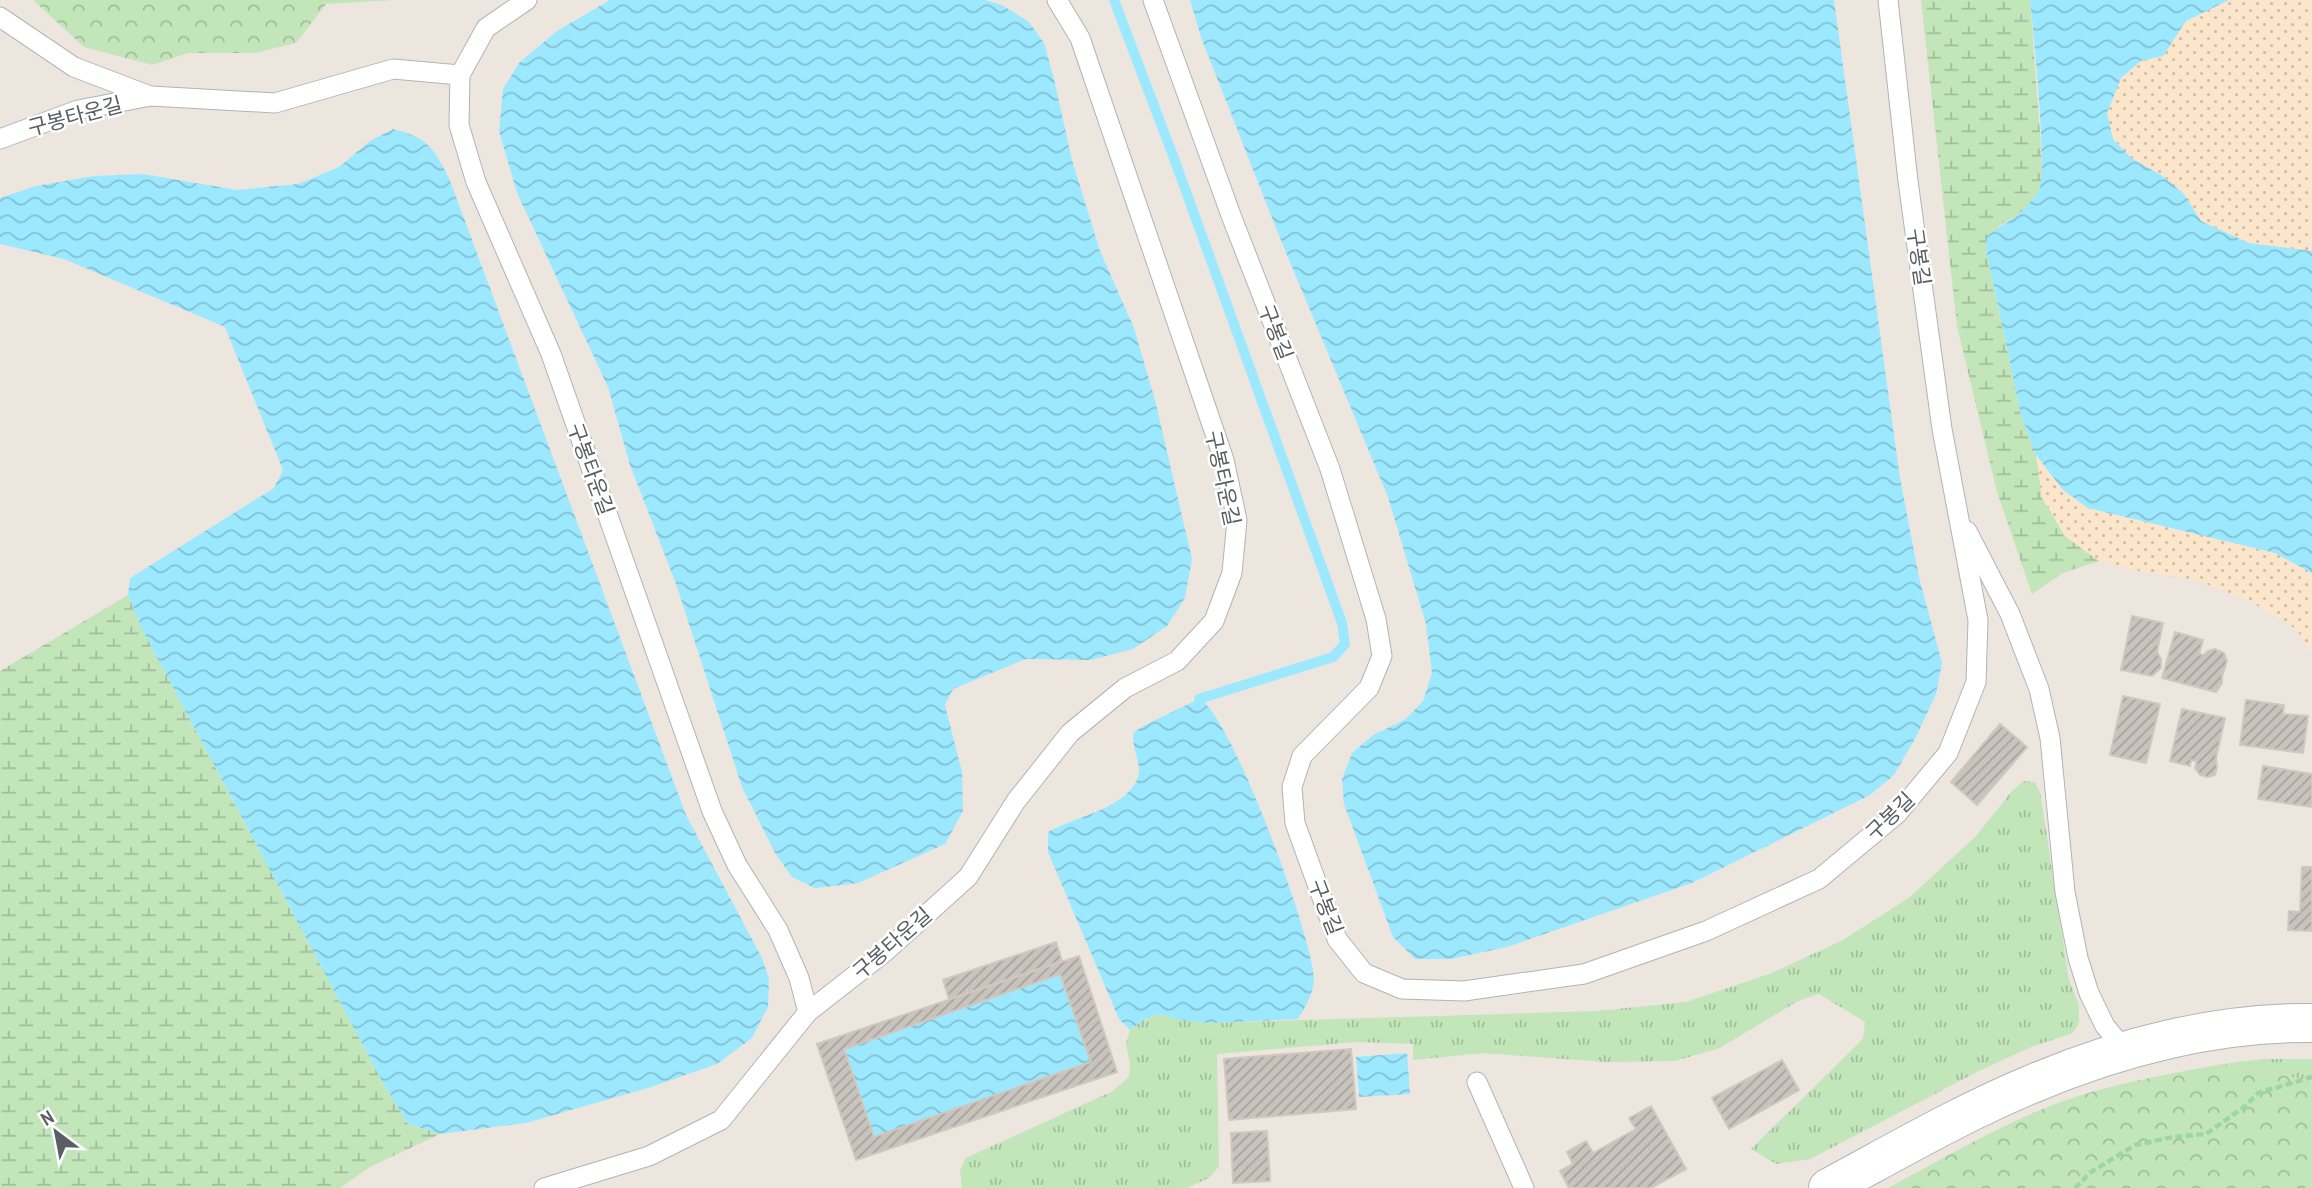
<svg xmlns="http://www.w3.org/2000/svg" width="2312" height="1188" font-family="'Archivo Narrow','Noto Sans KR',sans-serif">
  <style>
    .grass { fill: url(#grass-tufts) }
    .forest { fill: url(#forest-crowns) }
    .wetland { fill: url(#wetland-marsh) }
    .sand { fill: url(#sand-dots) }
    .water { fill: url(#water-waves) }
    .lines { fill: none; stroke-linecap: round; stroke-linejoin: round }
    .stream { stroke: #9ce9ff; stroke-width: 10 }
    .building { fill: url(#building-hatch); stroke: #d1c7bd; stroke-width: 2; fill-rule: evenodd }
    .lane-casing { stroke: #b0b4b8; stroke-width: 21 }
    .secondary-casing { stroke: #afb5b8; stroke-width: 40 }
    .path { stroke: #9cd79f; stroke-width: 4.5; stroke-dasharray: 7 3.5; stroke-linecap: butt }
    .lane { stroke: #fff; stroke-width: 19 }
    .secondary { stroke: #fff; stroke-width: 38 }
    .labels { text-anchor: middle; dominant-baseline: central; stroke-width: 5; stroke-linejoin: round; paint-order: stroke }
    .street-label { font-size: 21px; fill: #585e61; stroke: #fff }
  </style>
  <defs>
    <pattern id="grass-tufts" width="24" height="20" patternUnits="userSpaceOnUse" patternTransform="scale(1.75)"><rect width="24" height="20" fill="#c3e5ba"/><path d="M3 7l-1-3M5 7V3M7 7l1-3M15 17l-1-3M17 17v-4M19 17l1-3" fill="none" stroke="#a1bd9b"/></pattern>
    <pattern id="forest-crowns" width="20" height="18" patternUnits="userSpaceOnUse" patternTransform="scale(1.75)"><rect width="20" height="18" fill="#c3e5ba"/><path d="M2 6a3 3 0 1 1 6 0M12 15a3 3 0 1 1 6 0" fill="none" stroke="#a1bd9b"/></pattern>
    <pattern id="wetland-marsh" width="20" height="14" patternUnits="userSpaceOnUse" patternTransform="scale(1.75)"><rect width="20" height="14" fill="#c3e5ba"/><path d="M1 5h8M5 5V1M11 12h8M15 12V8" fill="none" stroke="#a1bd9b"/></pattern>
    <pattern id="sand-dots" width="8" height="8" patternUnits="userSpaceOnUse" patternTransform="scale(1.75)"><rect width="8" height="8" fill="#fbe6cb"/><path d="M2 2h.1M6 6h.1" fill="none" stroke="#cebea8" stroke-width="1.8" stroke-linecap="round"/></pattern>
    <pattern id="water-waves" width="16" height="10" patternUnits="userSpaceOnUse" patternTransform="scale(1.75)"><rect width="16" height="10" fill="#9ce9ff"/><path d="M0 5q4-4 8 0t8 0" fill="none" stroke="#82c0d2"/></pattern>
    <pattern id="building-hatch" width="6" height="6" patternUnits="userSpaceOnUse" patternTransform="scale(1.75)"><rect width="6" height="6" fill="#c9c3be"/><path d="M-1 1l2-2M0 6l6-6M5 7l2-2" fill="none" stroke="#a6a29e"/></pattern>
  </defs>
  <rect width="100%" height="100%" fill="#ece6df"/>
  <g class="grass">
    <polygon points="2024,781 2035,782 2040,792 2069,980 2079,1005 2079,1023 2073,1033 2031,1047 1979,1071 1810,1159 1776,1164 1751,1149 1863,1039 1865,1022 1819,994 1798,1001 1720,1048 1675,1061 1606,1062 1483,1053 1413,1060 1413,1044 1357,1042 1217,1054 1219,1166 1209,1178 1187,1188 962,1188 960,1170 966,1158 1113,1091 1129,1077 1130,1065 1126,1044 1130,1030 1143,1020 1158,1014 1182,1020 1208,1023 1597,1011 1686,1002 1772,973 1843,940 1910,897 1976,836 2012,791"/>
    <polygon points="2263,1059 2312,1059 2312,1081 2223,1064"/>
  </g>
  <g class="forest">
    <polygon points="33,0 394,0 326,4 296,43 255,53 188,53 152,65 84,47"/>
    <path d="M2223 1064 2312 1081V1188H1888C1944 1158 2001 1124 2061 1102 2113 1083 2169 1074 2223 1064Z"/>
  </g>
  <g class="wetland">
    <polygon points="1921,0 2030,0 2041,147 2042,186 2027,209 1999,226 1986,249 2021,415 2036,455 2042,498 2065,536 2099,561 2063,573 2032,594 1997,492 1957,326"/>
    <polygon points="128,595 143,631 382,1081 408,1124 440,1134 370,1167 340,1188 0,1188 0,671"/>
  </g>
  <g class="sand">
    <polygon points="2229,0 2312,0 2312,251 2249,243 2200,221 2184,194 2161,175 2131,158 2113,139 2107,113 2121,78 2141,61 2163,56 2186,21"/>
    <polygon points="2036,455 2063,490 2088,508 2275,553 2312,573 2312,653 2296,629 2251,602 2196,580 2144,572 2099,561 2065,536 2042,498"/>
  </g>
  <g class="water">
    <polygon points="610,0 984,0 1002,5 1029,22 1044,43 1054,79 1072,160 1100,251 1134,328 1155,400 1192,559 1185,598 1167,626 1133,649 1091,660 1026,659 953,689 945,705 962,772 963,811 945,844 858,883 815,888 792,877 775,853 742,787 676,584 630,465 608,387 517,193 499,131 503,89 519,63 557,31"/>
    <polygon points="1190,0 1834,0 1900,478 1919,577 1942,663 1936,694 1916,737 1894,775 1870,795 1692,883 1507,947 1451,959 1415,959 1393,937 1344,804 1342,779 1352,753 1373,735 1406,719 1423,701 1432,673 1426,624 1388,497 1282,243 1202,40"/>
    <path d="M2030 0H2229L2186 21 2163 56 2141 61 2121 78 2107 113 2113 139 2131 158 2161 175 2184 194 2201 221 2249 243 2312 251V573L2275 553 2088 508 2063 490 2036 455 2021 415 1986 249 1987 236C2008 220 2026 214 2039 190 2048 175 2033 26 2030 0Z"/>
    <path d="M393 129C428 138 433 147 449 178L686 815 762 958 769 979 768 1007 752 1038 717 1064 651 1087 526 1123 440 1134 408 1124 382 1081 143 631 128 595 130 578 274 488 283 470 225 327 64 259 0 244V198L36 186 94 176 143 174 237 190 298 184 339 167 370 141Z"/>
    <path d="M1199 699C1230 711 1314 940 1314 980 1313 994 1305 1008 1298 1019L1208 1023 1182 1020 1158 1014 1143 1020 1130 1030 1119 1019 1048 852V832C1074 817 1122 810 1137 780 1144 765 1130 748 1134 732L1145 725Z"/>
    <polygon points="1060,974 1091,1062 874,1137 844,1049"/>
    <polygon points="1407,1053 1410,1094 1359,1097 1356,1057"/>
  </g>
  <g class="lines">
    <polyline class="stream" points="1114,0 1175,161 1342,623 1345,644 1333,657 1199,699"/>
  </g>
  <g class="building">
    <polygon points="2132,616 2163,623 2157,652 2161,659 2161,668 2152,676 2121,670"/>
    <polygon points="2175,632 2203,640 2199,654 2204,655 2208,651 2215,649 2224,653 2227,661 2222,676 2222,683 2216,692 2162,678"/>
    <polygon points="2123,696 2160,704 2146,763 2110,755"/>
    <polygon points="2246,700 2284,705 2283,714 2308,716 2303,753 2240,745"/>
    <polygon points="2182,709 2225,718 2216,758 2217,767 2215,775 2207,777 2200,775 2195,768 2197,761 2191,760 2190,766 2170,761"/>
    <polygon points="2000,724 2027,747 1977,805 1951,782"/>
    <polygon points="2263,766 2312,774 2312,807 2258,799"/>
    <polygon points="2302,867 2312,867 2312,931 2288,930 2289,911 2300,912"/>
    <polygon points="1056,942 1062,961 949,999 943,980"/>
    <path d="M1079 956 1117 1072 856 1160 817 1044ZM1060 974 1091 1062 874 1137 844 1049Z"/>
    <polygon points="1351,1049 1356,1109 1229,1120 1224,1059"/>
    <polygon points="1782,1060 1799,1090 1729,1129 1712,1098"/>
    <polygon points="1651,1106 1686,1169 1651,1188 1569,1188 1560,1171 1573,1164 1567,1152 1586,1141 1593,1153 1636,1129 1629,1118"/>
    <polygon points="1267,1131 1270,1181 1233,1183 1231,1133"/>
  </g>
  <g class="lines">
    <defs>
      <g id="lane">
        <polyline points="527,0 486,28 460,75 459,125 476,182 551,354 712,811 737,865 778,930 799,978 808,1012"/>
        <polyline points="1153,0 1232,218 1330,469 1376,619 1382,656 1369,688 1302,756 1292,787 1295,823 1337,939 1364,973 1402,989 1464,991 1584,974 1706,931 1819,879 1897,814 1948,753 1976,682 1978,620 1942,429 1908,181 1888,0"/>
        <polyline points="0,17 74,67 150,96"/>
        <polyline points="0,139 78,110 151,96 275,103 393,69 460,75"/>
        <polyline points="1967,531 2010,614 2039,689 2050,738 2065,892 2078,958 2089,993 2105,1026 2126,1051"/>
        <polyline points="1477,1082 1524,1188"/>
        <polyline points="544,1188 649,1156 721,1120 808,1012 886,951 968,877 1016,801 1070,733 1125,688 1177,661 1214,621 1232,573 1237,520 1224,460 1080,38 1057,0"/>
      </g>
      <path id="secondary" d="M1828 1188C1895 1152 1962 1113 2032 1084 2119 1047 2217 1022 2312 1023"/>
    </defs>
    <use href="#lane" class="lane-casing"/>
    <use href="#secondary" class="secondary-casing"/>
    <polyline class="path" points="2075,1188 2091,1172 2135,1145 2173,1137 2206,1134 2244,1107 2258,1093 2312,1077"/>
    <use href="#lane" class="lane"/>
    <use href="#secondary" class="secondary"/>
  </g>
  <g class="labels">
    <g class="street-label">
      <text transform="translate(75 116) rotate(-15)">구봉타운길</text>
      <text transform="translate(1919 257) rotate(82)">구봉길</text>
      <text transform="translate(1276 332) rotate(69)">구봉길</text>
      <text transform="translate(591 469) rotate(70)">구봉타운길</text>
      <text transform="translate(1223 478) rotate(78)">구봉타운길</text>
      <text transform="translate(1890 816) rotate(-44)">구봉길</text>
      <text transform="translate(1326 907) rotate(69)">구봉길</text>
      <text transform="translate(892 943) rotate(-41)">구봉타운길</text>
    </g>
  </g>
  <g transform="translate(56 1132) rotate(328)" stroke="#ffffff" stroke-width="5" paint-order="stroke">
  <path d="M0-5L12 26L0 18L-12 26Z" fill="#585e61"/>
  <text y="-10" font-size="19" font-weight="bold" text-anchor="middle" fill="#585e61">N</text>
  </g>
</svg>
